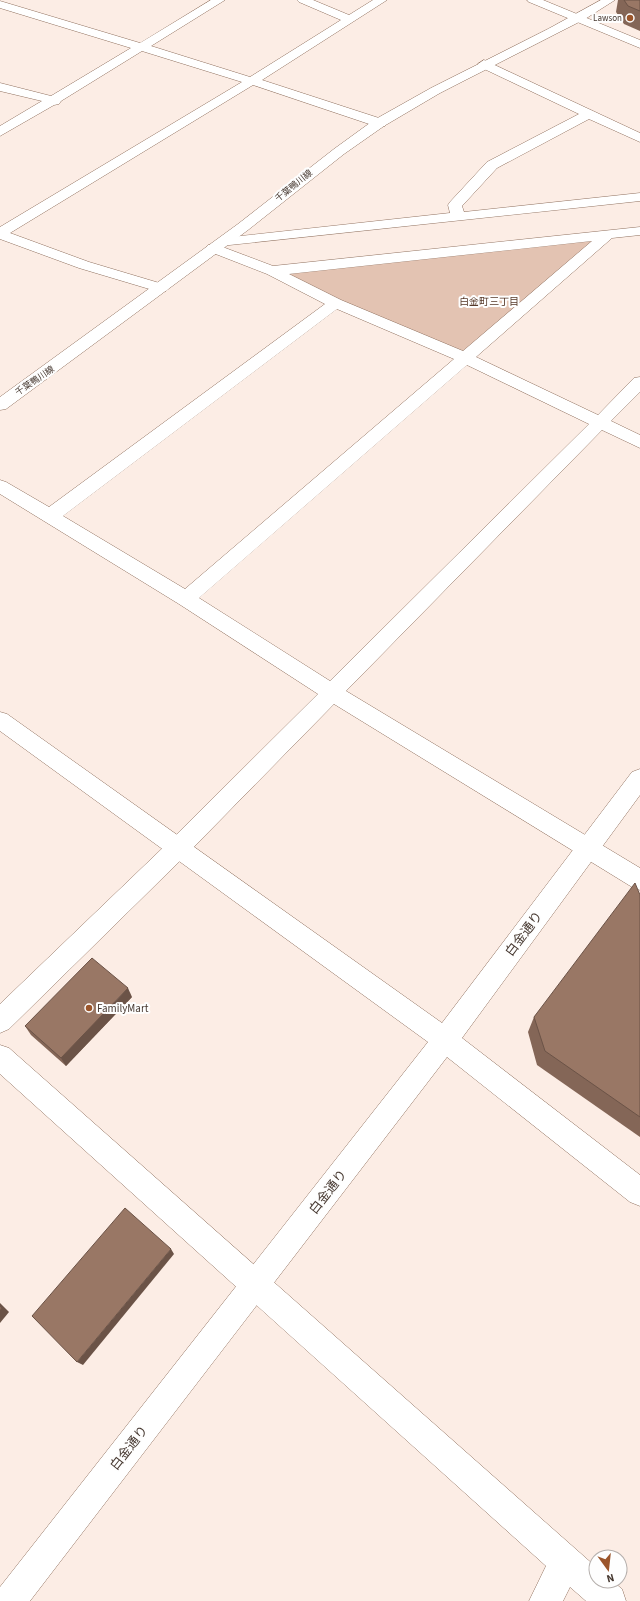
<svg xmlns="http://www.w3.org/2000/svg" width="640" height="1601" font-family="'Source Sans 3','Noto Sans JP',sans-serif">
  <style>
    .green { fill: #e3c3b2 }
    .lines { fill: none; stroke-linecap: round; stroke-linejoin: round }
    .street-casing { stroke: #90715f; stroke-width: 1 }
    .secondary-casing { stroke: #90715f; stroke-width: 1 }
    .primary-casing { stroke: #90715f; stroke-width: 1 }
    .street { fill: #fff; fill-rule: evenodd }
    .secondary { fill: #fff; fill-rule: evenodd }
    .primary { fill: #fff; fill-rule: evenodd }
    .wall { fill: #846657 }
    .shaded-wall { fill: #6b5347 }
    .building { fill: #997765; stroke: #6b5347 }
    .poi-dot { fill: #9b552b; stroke: #fefefe; stroke-width: 1.5 }
    .labels { text-anchor: middle; dominant-baseline: central; stroke-width: 4; stroke-linejoin: round; paint-order: stroke }
    .far-poi-label { font-size: 9px; fill: #473931; stroke: #fefefe; text-anchor: end }
    .far-street-label { font-size: 9px; fill: #473931; stroke: #fefefe }
    .far-neighbourhood-label { font-size: 10px; fill: #563929; stroke: #fefefe }
    .poi-label { font-size: 11px; fill: #473931; stroke: #fefefe; text-anchor: start }
    .near-street-label { font-size: 13px; fill: #473931; stroke: #fefefe }
  </style>
  <rect width="100%" height="100%" fill="#fcede5"/>
  <polygon class="green" points="607,235 466,358 272,271"/>
  <g class="lines">
    <defs>
      <g id="street">
        <polygon points="211,0 225,0 151,46 250,77 341,20 299,2 297,0 313,0 349,15 373,0 387,0 262,80 385,120 386,123 385,126 375,126 253,85 10,233 89,262 166,285 169,288 166,291 156,291 79,268 0,239 0,227 242,82 142,51 61,101 59,104 54,105 0,136 0,126 42,101 0,91 0,83 51,96 131,48 0,8 0,1 140,43"/>
        <path d="M484 60 640 133V142L589 119 497 168 462 206 464 212 640 193V201L220 246 273 266 640 227V235L612 238 476 357 598 415 634 378 640 377V392L611 421 640 435V448L602 430 346 691 640 868V890L632 887 334 704 187 854 9 1029 0 1033V1004L171 840 318 694 179 604 0 494V480L6 482 49 507 325 304 267 274 208 251 206 248 208 245H218L216 242 218 239 223 238 450 213 448 205 450 202 487 162 579 114 480 67 478 64ZM592 241 463 351 341 300 289 274ZM337 309 454 359 185 589 63 516ZM467 365 589 424 330 681 199 598Z"/>
        <polygon points="0,1045 9,1048 596,1567 596,1581 612,1581 622,1589 626,1601 586,1601 570,1587 563,1601 529,1601 546,1566 0,1074"/>
      </g>
      <g id="secondary">
        <polygon points="527,0 543,0 640,40 640,48 529,2"/>
        <polygon points="0,712 7,714 442,1023 632,772 640,769 640,795 462,1038 640,1175 640,1206 630,1202 447,1057 30,1601 0,1601 0,1587 428,1042 0,731"/>
      </g>
      <polygon id="primary" points="601,0 615,0 585,19 440,93 384,126 344,154 248,230 6,409 0,410 0,397 238,224 334,149 374,120 431,88 548,29"/>
    </defs>
    <use href="#street" class="street-casing"/>
    <use href="#secondary" class="secondary-casing"/>
    <use href="#primary" class="primary-casing"/>
    <use href="#street" class="street"/>
    <use href="#secondary" class="secondary"/>
    <use href="#primary" class="primary"/>
  </g>
  <g class="wall">
    <polygon points="618,0 640,0 640,31 624,24 616,12"/>
    <polygon points="640,895 640,1137 537,1065 528,1032 534,1017"/>
    <polygon points="132,997 66,1066 31,1035 25,1026"/>
  </g>
  <g class="shaded-wall">
    <polygon points="128,988 132,997 66,1066 61,1058"/>
    <polygon points="171,1249 174,1254 83,1365 77,1362"/>
    <polygon points="0,1303 9,1312 0,1323"/>
  </g>
  <g class="building">
    <polygon points="624,0 640,0 640,11 628,6"/>
    <polygon points="635,883 640,895 640,1117 545,1051 534,1017"/>
    <polygon points="92,958 128,988 61,1058 25,1026"/>
    <polygon points="125,1208 171,1249 77,1362 32,1316"/>
    <polygon points="0,1306 2,1308 0,1311"/>
  </g>
  <g class="poi-dot">
    <circle cx="630" cy="18" r="4"/>
    <circle cx="89" cy="1008" r="4"/>
  </g>
  <g class="labels">
    <g class="far-poi-label">
      <text x="622" y="18">Lawson</text>
    </g>
    <g class="far-street-label">
      <text transform="translate(294 186) rotate(-39)">千葉鴨川線</text>
      <text transform="translate(35 381) rotate(-34)">千葉鴨川線</text>
    </g>
    <g class="far-neighbourhood-label">
      <text x="489" y="302">白金町三丁目</text>
    </g>
    <g class="poi-label">
      <text x="97" y="1008">FamilyMart</text>
    </g>
    <g class="near-street-label">
      <text transform="translate(524 934) rotate(-53)">白金通り</text>
      <text transform="translate(328 1192) rotate(-52)">白金通り</text>
      <text transform="translate(129 1448) rotate(-52)">白金通り</text>
    </g>
  </g>
  <g transform="translate(608 1569) rotate(165)"><circle r="19" fill="#fefefe" stroke="#b5afac"/>
  <path d="M0-3L7 15L0 10L-7 15Z" fill="#9b552b"/>
  <text y="-6" font-size="11" font-weight="bold" text-anchor="middle" fill="#473931">N</text>
  </g>
</svg>
